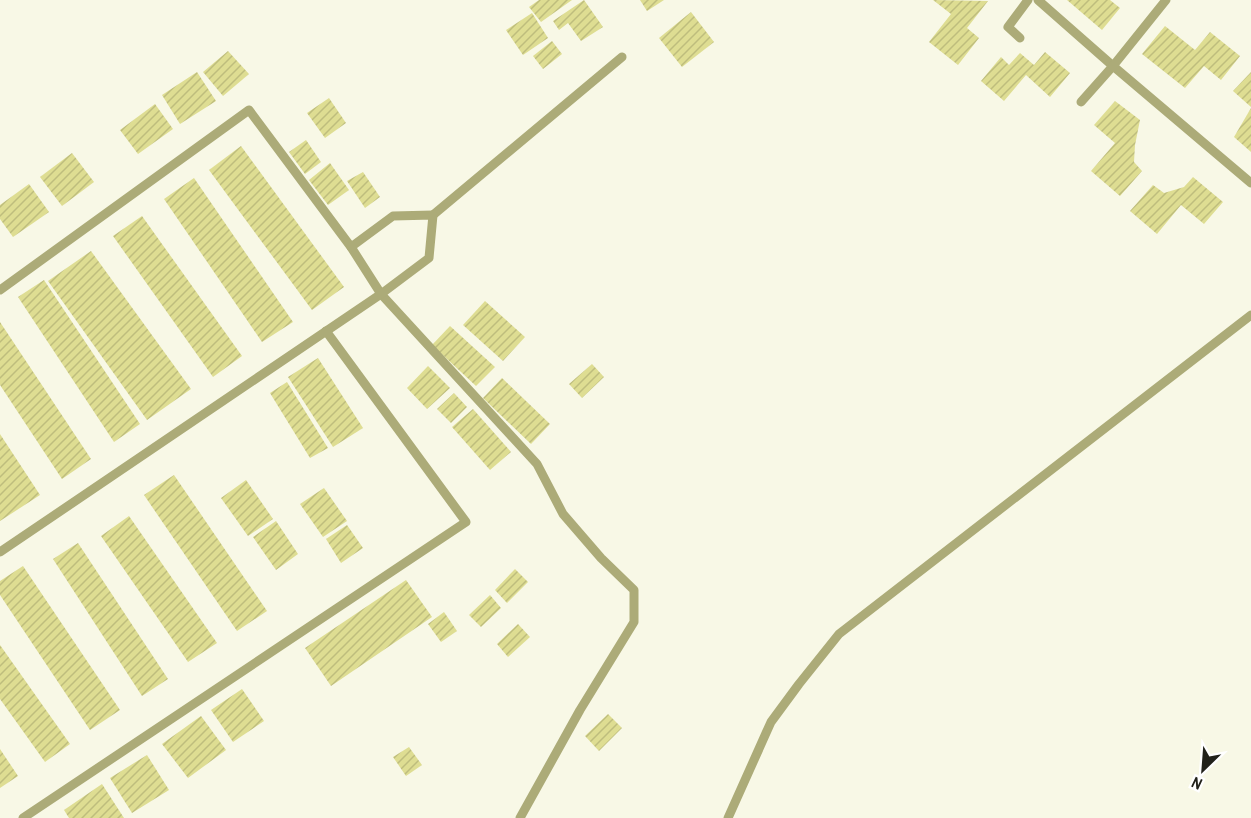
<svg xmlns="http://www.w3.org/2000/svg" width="1251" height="818" font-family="'Archivo Narrow',sans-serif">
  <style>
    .building { fill: url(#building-hatch) }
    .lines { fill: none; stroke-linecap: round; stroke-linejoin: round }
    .service { stroke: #acab78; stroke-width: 9 }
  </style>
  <defs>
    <pattern id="building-hatch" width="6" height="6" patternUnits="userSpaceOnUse" patternTransform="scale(1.5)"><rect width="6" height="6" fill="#dedd92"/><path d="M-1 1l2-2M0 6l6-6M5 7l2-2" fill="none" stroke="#bebd7d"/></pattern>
  </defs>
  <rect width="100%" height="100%" fill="#f8f8e6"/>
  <g class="building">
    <polygon points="539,0 572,0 541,22 529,7"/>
    <polygon points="584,0 603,27 581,41 568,23 559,30 553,21"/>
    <polygon points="640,0 664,0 647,11"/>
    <polygon points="933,0 988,1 967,28 979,38 958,65 929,42 951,14"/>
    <polygon points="1067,0 1110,0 1120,8 1102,30"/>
    <polygon points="691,12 714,42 682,67 659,38"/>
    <polygon points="532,13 548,38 523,55 506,30"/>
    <polygon points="1165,26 1195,50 1210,32 1240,56 1221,80 1204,66 1185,88 1142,54"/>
    <polygon points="552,41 562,54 543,69 533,56"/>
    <polygon points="228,51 249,74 223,96 203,72"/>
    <polygon points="1045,52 1070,73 1050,97 1026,75 1004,101 981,81 1001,57 1009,65 1020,53 1034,65"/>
    <polygon points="197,72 216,101 180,124 162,95"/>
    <polygon points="1251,72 1251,107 1233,91"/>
    <polygon points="329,98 346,123 325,138 307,113"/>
    <polygon points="1115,101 1140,120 1135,145 1134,162 1142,171 1120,196 1091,171 1115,143 1094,125"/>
    <polygon points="155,104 173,129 138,154 120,130"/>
    <polygon points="1251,108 1251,152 1234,137"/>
    <polygon points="306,140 321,162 305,174 289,152"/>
    <polygon points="241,146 344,287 312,310 209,170"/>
    <polygon points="72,153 94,182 62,206 40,177"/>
    <polygon points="330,163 349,190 328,205 309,180"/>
    <polygon points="363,172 380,197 365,208 347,181"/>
    <polygon points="1193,177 1223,202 1204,224 1181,205 1157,234 1130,211 1153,185 1164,193 1184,187"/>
    <polygon points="194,178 293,322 262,342 164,199"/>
    <polygon points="29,184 49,212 13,237 0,219 0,205"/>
    <polygon points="142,216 242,356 213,377 113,236"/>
    <polygon points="91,251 191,389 147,420 48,281"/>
    <polygon points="44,280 140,424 114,442 18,297"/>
    <polygon points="485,301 525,337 503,361 463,325"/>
    <polygon points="0,322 91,459 62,479 0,385"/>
    <polygon points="450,326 495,367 476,386 432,345"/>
    <polygon points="318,358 363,428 333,447 288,377"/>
    <polygon points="592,364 604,377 582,398 569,384"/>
    <polygon points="428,366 450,388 427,409 407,388"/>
    <polygon points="502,378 550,424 531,444 483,398"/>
    <polygon points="287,382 328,448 310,458 270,393"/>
    <polygon points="454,393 467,407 451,423 437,409"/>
    <polygon points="473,409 511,452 490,470 452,427"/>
    <polygon points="0,434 40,495 0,521"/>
    <polygon points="174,475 267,611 237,631 144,495"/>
    <polygon points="246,480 273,519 248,536 221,498"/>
    <polygon points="324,488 347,521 323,537 300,504"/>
    <polygon points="129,516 217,643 188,662 101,536"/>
    <polygon points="276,521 298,554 276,570 253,537"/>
    <polygon points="347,525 363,548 341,563 326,539"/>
    <polygon points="78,543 168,679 142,696 53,559"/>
    <polygon points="23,566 120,710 90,730 0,595 0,581"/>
    <polygon points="515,569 528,582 507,603 495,590"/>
    <polygon points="406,580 432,617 331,686 305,648"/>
    <polygon points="490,595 501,608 481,627 469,615"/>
    <polygon points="444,612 457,631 441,642 428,624"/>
    <polygon points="518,624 530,637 508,657 497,644"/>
    <polygon points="0,645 70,744 45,762 0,699"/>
    <polygon points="242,689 264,721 233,742 211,710"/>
    <polygon points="608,714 622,728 599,751 585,736"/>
    <polygon points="201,716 226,750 188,778 162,744"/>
    <polygon points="409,747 422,765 406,776 393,757"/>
    <polygon points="0,749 18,776 0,788"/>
    <polygon points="147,755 169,790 132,813 110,778"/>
    <polygon points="102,784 124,818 69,818 64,810"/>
  </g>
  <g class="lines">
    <g class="service">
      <polyline points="1038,0 1113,66 1081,102"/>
      <polyline points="1166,0 1113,66 1251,183"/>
      <polyline points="1020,38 1008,27 1028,0"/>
      <polyline points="433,215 622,57"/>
      <polyline points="0,290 249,110 351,247 381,294 537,464 563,514 601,558 634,590 634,622 580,710 520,818"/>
      <polyline points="0,552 381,294 429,258 433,215 393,216 351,247"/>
      <polyline points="23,818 466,522 326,331"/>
      <polyline points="728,818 771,722 799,684 839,634 1251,315"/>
    </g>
  </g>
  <g transform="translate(1203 770) rotate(205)" stroke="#ffffff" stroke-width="4.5" paint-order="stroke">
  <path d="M0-4.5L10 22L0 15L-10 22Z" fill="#21211a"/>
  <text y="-9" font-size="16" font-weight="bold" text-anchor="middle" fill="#21211a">N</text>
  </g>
</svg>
